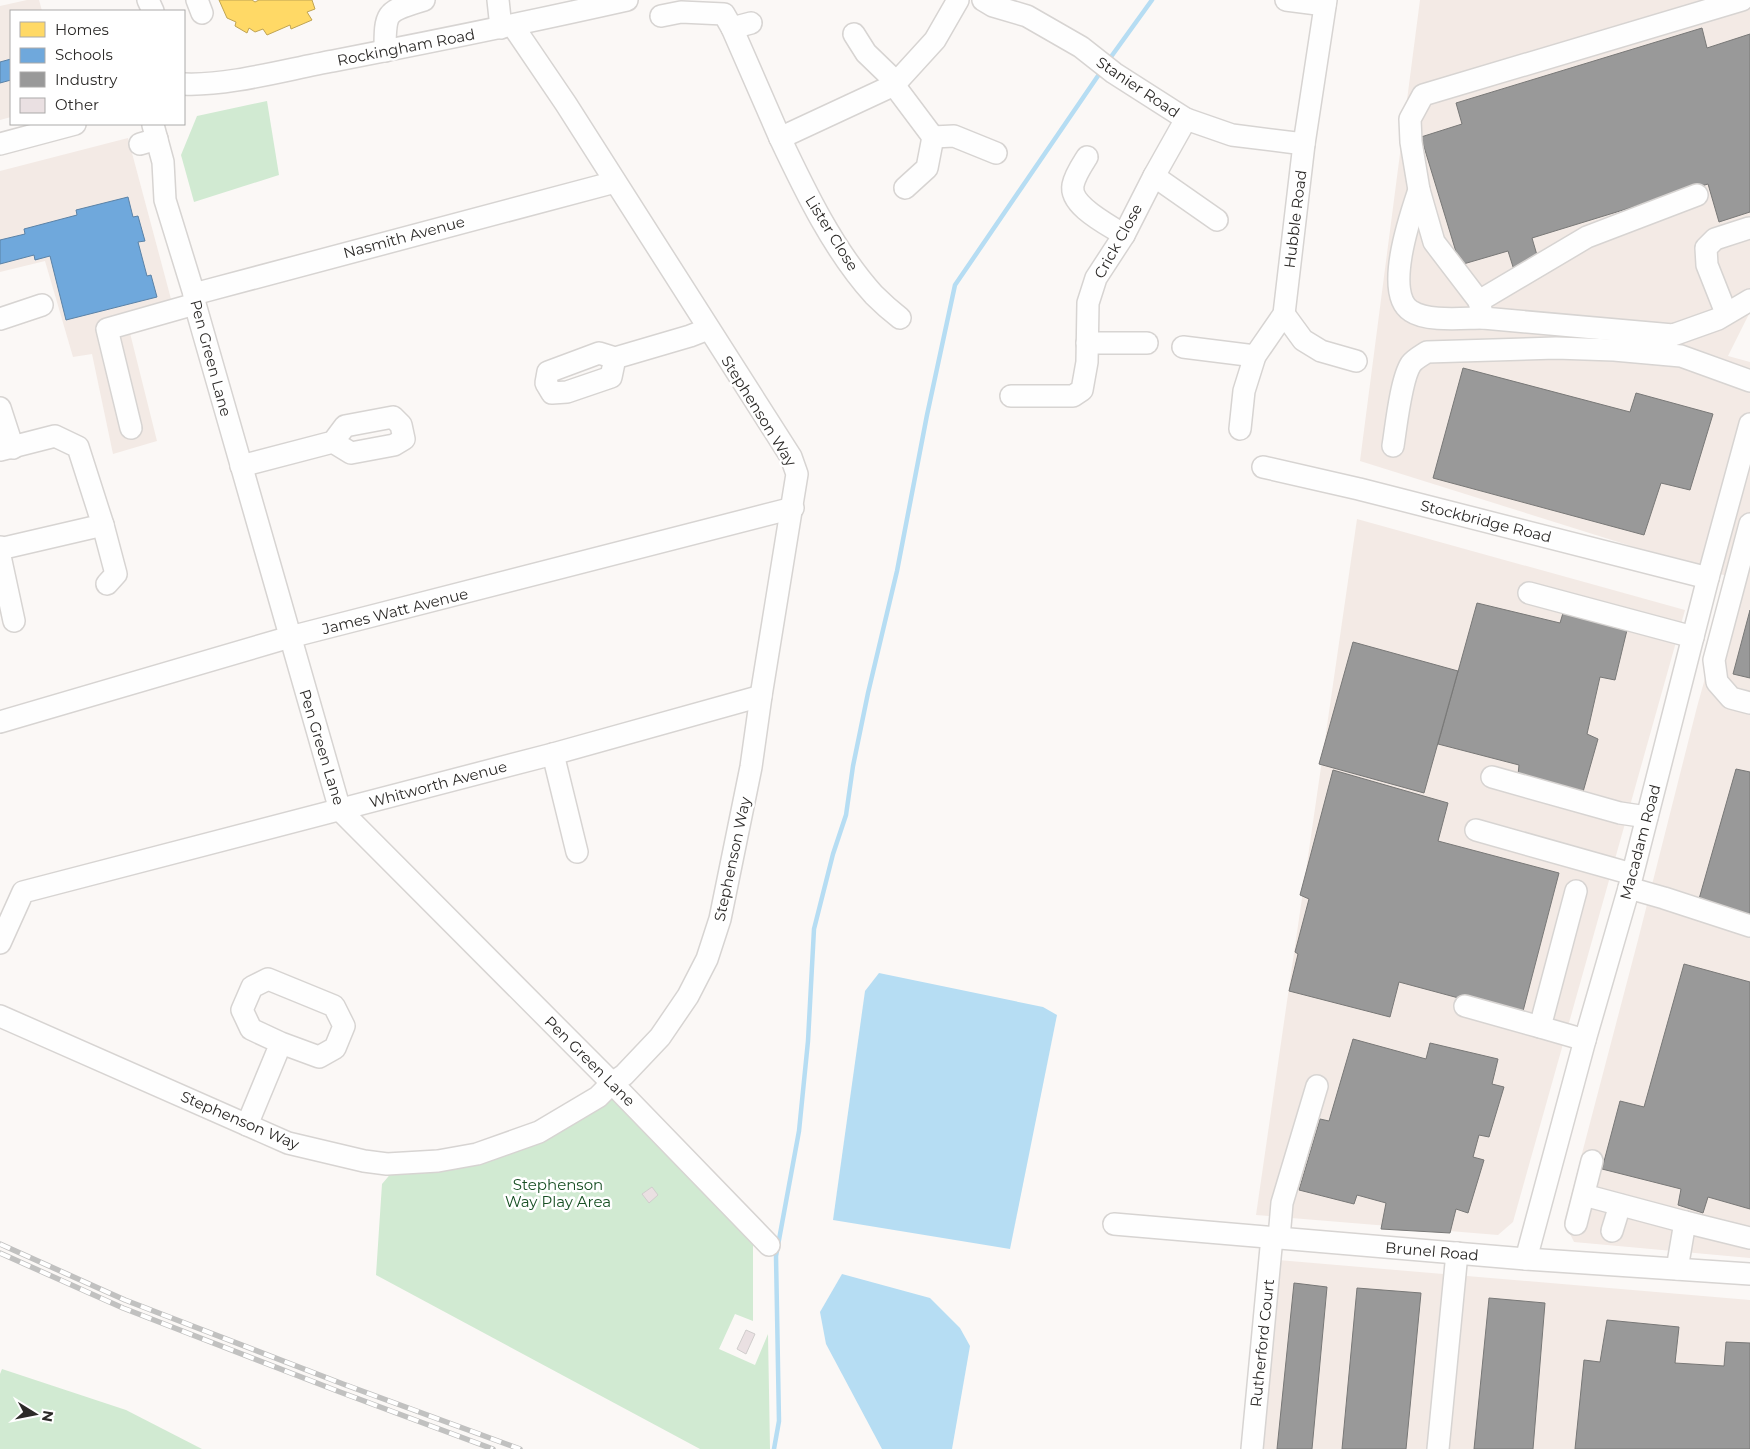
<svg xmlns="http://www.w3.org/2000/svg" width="1750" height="1449" font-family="Montserrat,sans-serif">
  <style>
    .built { fill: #f3eae5 }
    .green { fill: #d1ead2 }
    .water { fill: #b6ddf3 }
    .homes { fill: #ffd966; stroke: #c0a453 }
    .schools { fill: #6fa8dc; stroke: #5b82a6 }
    .industry { fill: #999; stroke: #787877 }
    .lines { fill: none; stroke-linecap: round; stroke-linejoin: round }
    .stream { stroke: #b6ddf3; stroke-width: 4.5 }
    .building { fill: #eae0e2; stroke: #d0cdcc }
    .minor-casing { stroke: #d7d4d2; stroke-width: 24 }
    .minor { stroke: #fefefe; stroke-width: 21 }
    .rail-casing { stroke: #c1c1c0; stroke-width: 5.5 }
    .rail { stroke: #fff; stroke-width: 4; stroke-dasharray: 11; stroke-linecap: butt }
    .labels { text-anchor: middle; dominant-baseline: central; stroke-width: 5; stroke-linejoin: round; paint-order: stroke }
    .street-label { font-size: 15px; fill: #2c2a28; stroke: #fff }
    .park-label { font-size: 15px; fill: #174f23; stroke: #fff }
  </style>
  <rect width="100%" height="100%" fill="#fbf8f6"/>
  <g class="built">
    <polygon points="27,0 39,0 42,11 11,11 11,117 0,120 0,6"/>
    <polygon points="1420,0 1750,0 1750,312 1728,356 1750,362 1750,1258 1574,1242 1564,1222 1638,940 1697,707 1733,578 1360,461"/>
    <polygon points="128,138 175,314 129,329 157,441 113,454 92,354 73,357 45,261 0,272 0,171"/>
    <polygon points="1357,519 1685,610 1513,1222 1498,1235 1256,1215"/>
    <polygon points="1278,1260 1750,1300 1750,1449 1259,1449"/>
  </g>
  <g class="green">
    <polygon points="267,101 279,175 194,202 181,155 197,116"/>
    <polygon points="612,1083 753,1236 753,1321 735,1314 719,1349 755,1365 768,1334 770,1449 700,1449 376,1275 382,1184 393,1171 479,1162"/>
    <polygon points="2,1369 126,1410 202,1449 0,1449 0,1374"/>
  </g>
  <g class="water">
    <polygon points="879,973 1043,1007 1057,1015 1010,1249 833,1220 865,991"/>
    <polygon points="842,1274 930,1298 960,1328 970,1346 952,1449 882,1449 826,1344 820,1312"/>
  </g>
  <polygon class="homes" points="219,0 252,0 255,2 259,0 312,0 315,9 307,12 312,20 291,29 290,25 267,35 263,29 255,32 249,28 247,33 235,26 236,22 227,18"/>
  <g class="schools">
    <polygon points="11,59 11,80 0,83 0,62"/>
    <polygon points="128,197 133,217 138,216 145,241 138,242 147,276 151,275 157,297 66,320 50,256 35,260 34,255 0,264 0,240 25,234 24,229 77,215 76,210"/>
  </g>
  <g class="industry">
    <polygon points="1702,28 1707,48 1750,34 1750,212 1719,222 1708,184 1532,238 1539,262 1514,270 1508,251 1460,265 1421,137 1462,124 1456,103"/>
    <polygon points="1463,368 1630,412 1636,393 1713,414 1690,490 1661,483 1644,535 1433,478"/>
    <polygon points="1477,603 1560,623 1563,613 1627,630 1615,680 1600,677 1587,734 1598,739 1583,792 1518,775 1519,765 1438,744"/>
    <polygon points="1750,610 1750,678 1733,674"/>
    <polygon points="1353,642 1458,671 1424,793 1319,764"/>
    <polygon points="1736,769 1750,772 1750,920 1697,906"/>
    <polygon points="1333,770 1448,803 1438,841 1559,873 1522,1015 1399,982 1390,1017 1289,991 1298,954 1295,952 1309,899 1300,895"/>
    <polygon points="1684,964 1750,982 1750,1209 1708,1197 1703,1213 1678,1205 1681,1189 1602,1169 1620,1101 1644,1107"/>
    <polygon points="1353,1039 1426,1059 1430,1043 1498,1059 1492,1084 1504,1087 1489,1137 1479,1135 1473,1157 1484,1160 1468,1213 1456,1209 1450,1233 1381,1229 1386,1203 1357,1195 1354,1204 1299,1190 1320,1119 1329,1121"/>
    <polygon points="1294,1283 1327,1287 1312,1449 1277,1449"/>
    <polygon points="1357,1288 1421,1293 1406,1449 1342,1449"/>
    <polygon points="1489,1298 1545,1303 1533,1449 1474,1449"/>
    <polygon points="1607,1320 1679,1327 1675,1363 1724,1366 1726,1342 1750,1343 1750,1449 1575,1449 1584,1360 1600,1362"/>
  </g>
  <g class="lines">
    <g class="stream">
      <polyline points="1108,61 1152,0"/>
      <polyline points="774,1449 779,1421 776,1256 799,1131 808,1041 814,929 833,854 846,815 853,766 868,693 897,571 927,415 955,285 1102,70"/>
    </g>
  </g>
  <g class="building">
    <polygon points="652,1187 658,1195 649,1203 642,1194"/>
    <polygon points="746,1330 755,1334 746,1354 737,1349"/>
  </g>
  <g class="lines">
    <defs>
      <g id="minor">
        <polyline points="148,0 153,11"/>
        <polyline points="197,0 202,13"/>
        <polyline points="498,0 501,28"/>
        <polyline points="983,0 993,6 1027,16 1081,47 1114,73 1186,119 1232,135 1304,144"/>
        <polyline points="1286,0 1325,5"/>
        <polyline points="661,16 681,12 724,14 732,28 751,23"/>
        <polyline points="732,28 780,138 894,85 935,40 958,0"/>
        <polyline points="854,34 866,53 896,82"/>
        <path d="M385 51C385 10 386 12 424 0"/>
        <path d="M184 84C229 86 288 69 333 61 431 42 529 22 627 0"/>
        <polyline points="894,85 933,137"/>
        <polyline points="153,125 163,162 165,200 194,294 195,304 340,810 612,1083 769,1245"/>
        <polyline points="933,137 954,136 996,153"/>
        <path d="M780 138C805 191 834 251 874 295 882 303 891 311 900 318"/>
        <polyline points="0,144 75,124"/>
        <polyline points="140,144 157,139"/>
        <path d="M1087 157C1082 165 1075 175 1073 185 1069 206 1109 225 1124 235"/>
        <polyline points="1154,176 1217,220"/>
        <polyline points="905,188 927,168 933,137"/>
        <path d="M1419 190C1411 214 1383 294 1411 311 1427 322 1463 318 1483 318"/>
        <polyline points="1697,195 1587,237 1479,301 1483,318 1673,335 1718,319 1750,300"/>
        <polyline points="194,294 615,182"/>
        <polyline points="1479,301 1434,242 1419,190 1411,142 1410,119 1423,95 1742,0"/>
        <polyline points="1726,313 1707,265 1706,248 1715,239 1749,228"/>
        <polyline points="1284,314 1303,340 1321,351 1356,361"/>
        <polyline points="0,319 42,305"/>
        <polyline points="1087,343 1147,343"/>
        <polyline points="1183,347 1255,356"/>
        <polyline points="615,358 611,377 567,392 552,393 546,383 548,372 599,353 615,358 690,336 708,329"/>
        <polyline points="1011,396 1073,396 1082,390 1087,362 1088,303 1096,278 1124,235 1154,176 1186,119"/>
        <polyline points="0,408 13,448"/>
        <polyline points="131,428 107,329 195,304"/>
        <polyline points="1240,429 1244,391 1255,356 1284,314 1304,144 1326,0"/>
        <path d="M1393 446C1396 427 1401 379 1411 364 1415 359 1421 356 1427 352L1556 348 1614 350 1681 356 1750 381"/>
        <polyline points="0,450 55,436 78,447 103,525 4,548 0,547"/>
        <polyline points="241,466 333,442 345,426 393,417 401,425 404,439 394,445 351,453 333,442"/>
        <polyline points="1263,467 1359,489 1708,578"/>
        <polyline points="1750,524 1714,660 1717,682 1731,698 1750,703"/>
        <polyline points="103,525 116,574 107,584"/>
        <polyline points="0,556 14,621"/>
        <polyline points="1529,593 1693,637"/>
        <polyline points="0,722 290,637 793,508"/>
        <polyline points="553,754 577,852"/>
        <polyline points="1492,777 1620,813 1647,817"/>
        <polyline points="1476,830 1632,874"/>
        <polyline points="1629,888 1664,898 1750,926"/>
        <polyline points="1576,891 1540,1027 1585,1040"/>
        <polyline points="0,943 23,892 553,754 761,696"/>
        <polyline points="1465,1006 1540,1027"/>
        <polyline points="0,1016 288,1143 364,1161 387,1164 438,1161 477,1154 539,1132 598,1097 612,1083 624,1075 660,1037 688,996 707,959 720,919 751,767 761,696 797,474 791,457 566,104 513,26"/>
        <polyline points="247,1125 281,1043 319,1057 335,1048 344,1026 334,1006 268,979 252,987 242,1010 251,1029 281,1043"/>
        <polyline points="1584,1195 1685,1222"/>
        <polyline points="1114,1224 1526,1259 1750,1274"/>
        <polyline points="1576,1224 1592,1161"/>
        <polyline points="1612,1231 1620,1205"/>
        <polyline points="1279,1238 1282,1203 1317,1086"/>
        <polyline points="1526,1259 1585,1040 1629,888 1708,578 1750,424"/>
        <polyline points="1677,1269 1685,1222 1750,1238"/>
        <polyline points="1252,1449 1272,1237"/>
        <polyline points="1438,1449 1457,1253"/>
      </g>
    </defs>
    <use href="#minor" class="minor-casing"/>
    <use href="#minor" class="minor"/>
    <defs>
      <g id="rail">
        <polyline points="0,1244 125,1300 343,1384 520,1449"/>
        <polyline points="0,1253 123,1308 340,1392 493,1449"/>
      </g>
    </defs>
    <use href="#rail" class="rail-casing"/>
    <use href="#rail" class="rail"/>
  </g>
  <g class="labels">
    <g class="street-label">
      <text transform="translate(406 47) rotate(-11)">Rockingham Road</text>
      <text transform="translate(1138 87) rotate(34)">Stanier Road</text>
      <text transform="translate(1295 219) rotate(-83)">Hubble Road</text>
      <text transform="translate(832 233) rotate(58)">Lister Close</text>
      <text transform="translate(404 237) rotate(-15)">Nasmith Avenue</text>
      <text transform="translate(1118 241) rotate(-61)">Crick Close</text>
      <text transform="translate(211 358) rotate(75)">Pen Green Lane</text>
      <text transform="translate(759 411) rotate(58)">Stephenson Way</text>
      <text transform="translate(1486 521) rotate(14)">Stockbridge Road</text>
      <text transform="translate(395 611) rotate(-14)">James Watt Avenue</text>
      <text transform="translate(322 747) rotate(73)">Pen Green Lane</text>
      <text transform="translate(438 784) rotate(-15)">Whitworth Avenue</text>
      <text transform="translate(1640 842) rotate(-75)">Macadam Road</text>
      <text transform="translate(732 859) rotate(-78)">Stephenson Way</text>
      <text transform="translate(590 1061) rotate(45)">Pen Green Lane</text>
      <text transform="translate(240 1120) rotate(23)">Stephenson Way</text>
      <text transform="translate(1432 1251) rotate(5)">Brunel Road</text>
      <text transform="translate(1262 1343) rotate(-84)">Rutherford Court</text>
    </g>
    <g class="park-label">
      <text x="558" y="1184">Stephenson<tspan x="558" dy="17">Way Play Area</tspan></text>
    </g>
  </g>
  <rect x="10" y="10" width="175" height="115" fill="#ffffff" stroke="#abaaa9"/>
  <rect x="20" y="22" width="25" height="15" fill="#ffd966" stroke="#abaaa9"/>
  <text x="55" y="35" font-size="15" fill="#2c2a28">Homes</text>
  <rect x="20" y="48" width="25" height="15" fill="#6fa8dc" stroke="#abaaa9"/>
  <text x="55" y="60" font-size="15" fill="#2c2a28">Schools</text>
  <rect x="20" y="72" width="25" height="15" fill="#999999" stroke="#abaaa9"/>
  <text x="55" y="85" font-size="15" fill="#2c2a28">Industry</text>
  <rect x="20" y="98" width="25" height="15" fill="#eae0e2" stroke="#abaaa9"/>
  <text x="55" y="110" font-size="15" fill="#2c2a28">Other</text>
  <g transform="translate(35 1414) rotate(100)" stroke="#ffffff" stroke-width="4" paint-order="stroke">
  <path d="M0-4L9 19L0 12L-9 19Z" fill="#2c2a28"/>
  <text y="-8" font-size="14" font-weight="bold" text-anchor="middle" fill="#2c2a28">N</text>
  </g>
</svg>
